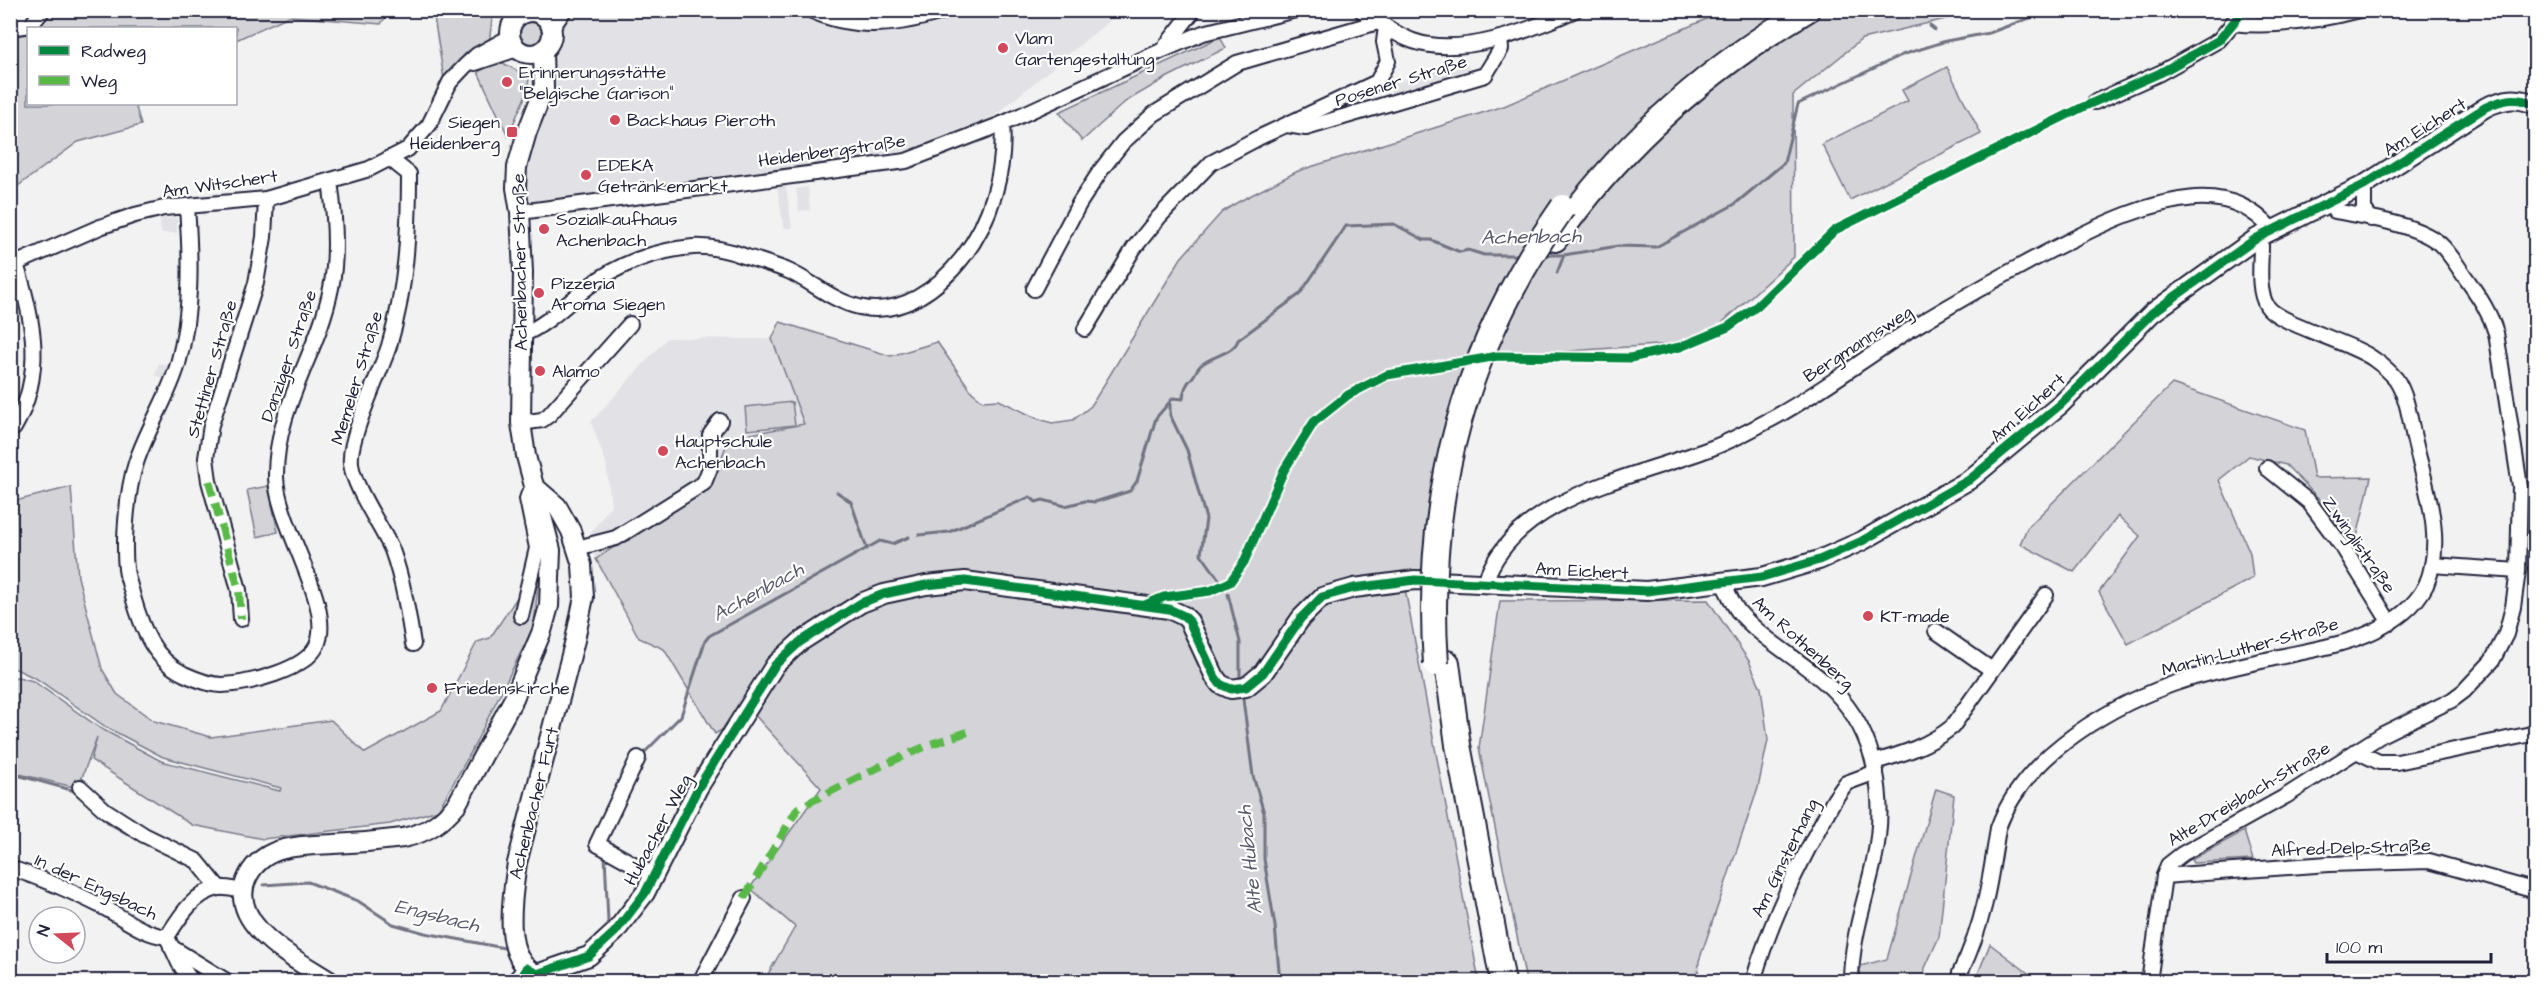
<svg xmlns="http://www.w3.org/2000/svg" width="2546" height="992" font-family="'Architects Daughter',sans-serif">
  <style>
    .built { fill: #e2e2e6 }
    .green { fill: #d3d3d8; stroke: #7a7a8a; stroke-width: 1.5 }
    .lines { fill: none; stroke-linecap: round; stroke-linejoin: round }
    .stream { stroke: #727282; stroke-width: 3 }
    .street-casing { stroke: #22223b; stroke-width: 18 }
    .secondary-casing { stroke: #22223b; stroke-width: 22 }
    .highway-casing { stroke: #22223b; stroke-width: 28 }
    .street { stroke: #fff; stroke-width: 14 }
    .secondary { stroke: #fff; stroke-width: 18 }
    .highway { stroke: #fff; stroke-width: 24 }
    .highway-bridge-casing { stroke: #22223b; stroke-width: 28; stroke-linecap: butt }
    .highway-bridge { stroke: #fff; stroke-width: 24 }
    .quiet { stroke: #58b947; stroke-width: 8; stroke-dasharray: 15 8; stroke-linecap: butt }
    .cycleway-casing { stroke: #fff; stroke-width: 13 }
    .cycleway { stroke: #00873e; stroke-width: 9 }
    .poi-dot { fill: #d1495b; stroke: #fff; stroke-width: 2 }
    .labels { text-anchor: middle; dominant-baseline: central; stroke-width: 4.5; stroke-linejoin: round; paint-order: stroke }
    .poi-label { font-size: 18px; fill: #22223b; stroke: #fff; text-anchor: start }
    .street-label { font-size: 18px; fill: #22223b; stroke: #fff }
    .water-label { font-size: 20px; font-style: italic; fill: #58586b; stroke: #fff }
  </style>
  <rect width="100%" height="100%" fill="#f2f2f3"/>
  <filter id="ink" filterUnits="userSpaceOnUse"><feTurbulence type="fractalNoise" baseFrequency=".0167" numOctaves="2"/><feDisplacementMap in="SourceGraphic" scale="12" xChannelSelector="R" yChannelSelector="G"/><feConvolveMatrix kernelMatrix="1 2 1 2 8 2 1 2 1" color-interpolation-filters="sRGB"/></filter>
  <g filter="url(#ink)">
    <g class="built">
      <polygon points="572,11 1121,11 993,117 944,140 887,155 526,208 523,169 549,60 558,48 562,22"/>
      <polygon points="1466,60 1469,69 1392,94 1389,85"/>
      <polygon points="786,186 792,228 784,228 777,187"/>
      <polygon points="808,187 810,210 799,211 796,189"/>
      <polygon points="177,218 177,233 161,233 160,219"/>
      <polygon points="667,338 772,339 805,424 729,438 713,481 596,559 586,540 611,505 606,463 591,422"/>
      <polygon points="159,363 171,366 166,379 155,375"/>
    </g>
    <g class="green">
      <polygon points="11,11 389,11 381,24 289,16 236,40 236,28 28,28 28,104 135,104 141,125 78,142 11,191"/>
      <polygon points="433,11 493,11 489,44 467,52 444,79"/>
      <polygon points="1725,11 1979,11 1862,39 1793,95 1794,257 1701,342 1510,355 1470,348 1439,451 1428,516 1424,569 1402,573 1479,981 764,981 795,927 750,888 821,788 752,712 715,734 664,649 639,638 596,559 713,481 729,438 804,424 772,339 780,322 891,356 937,342 972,392 983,401 999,400 1036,418 1052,423 1073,420 1091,406 1181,258 1222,212 1238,202 1298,171 1504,106"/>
      <circle cx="531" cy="33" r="21"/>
      <polygon points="1220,37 1226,48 1164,79 1125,102 1082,141 1059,112"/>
      <polygon points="499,61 529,77 528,90 508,136 478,72"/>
      <polygon points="1947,67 1981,134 1850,200 1822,144 1908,101 1902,90"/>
      <polygon points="2172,384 2305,430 2314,478 2371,477 2355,546 2321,501 2286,465 2249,456 2219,480 2250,553 2253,578 2128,644 2099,592 2140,536 2118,516 2074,572 2020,544 2027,528"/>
      <polygon points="792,402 795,425 747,430 745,407"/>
      <polygon points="268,486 278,532 257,537 247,490"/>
      <polygon points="71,487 78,577 102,669 117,694 154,721 211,737 331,720 365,753 441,711 477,642 490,638 540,563 534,626 471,752 438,810 390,824 263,839 192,825 91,760 97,737 78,788 11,772 11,678 18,677 33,681 100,728 161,761 280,791 281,788 163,757 106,727 37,679 16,669 11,669 11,502"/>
      <polygon points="1708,600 1749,661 1761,688 1768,740 1758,788 1699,961 1698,981 1526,981 1479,748 1500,601"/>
      <polygon points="1936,789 1954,795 1939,937 1925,968 1923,981 1861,981 1860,966 1887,959"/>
      <polygon points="2244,831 2253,860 2193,863 2191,860"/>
      <polygon points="1990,944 2036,979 2035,981 1975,981"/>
    </g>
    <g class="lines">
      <g class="stream">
        <polyline points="2054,11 2054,10"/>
        <polyline points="1930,26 1935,30"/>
        <polyline points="1544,255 1564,255 1618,246 1656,247 1735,204 1784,163 1798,104 1902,55 1946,41 1989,33 2035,16"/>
        <polyline points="1557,273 1564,255"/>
        <polyline points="1170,402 1170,415 1187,450 1206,519 1201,554 1221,582"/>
        <polyline points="837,492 851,502 867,549"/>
        <path d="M919 535 949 532 1030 497 1036 502 1043 500 1065 506 1085 501 1095 502 1130 491 1137 481 1156 418 1173 398 1183 399C1183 390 1186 384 1192 378 1195 375 1196 370 1200 366 1209 356 1234 354 1238 340L1300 294 1346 226 1394 224 1424 240H1431L1460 252 1468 250 1484 255H1519"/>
        <polyline points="1228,594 1240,642 1240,679"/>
        <polyline points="1243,699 1253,776 1264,813 1264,859 1275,926 1280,982"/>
        <polyline points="643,757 646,751 681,716 705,641 709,636 880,541 892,544 909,537"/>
        <polyline points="10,773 75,791"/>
        <polyline points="99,814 110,824 139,840"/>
        <polyline points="605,845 614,824"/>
        <polyline points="605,855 608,922"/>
        <polyline points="264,885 308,882 358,901 393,924 425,933 504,948"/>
      </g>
      <defs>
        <g id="street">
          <path d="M810 10C856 32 902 25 948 10"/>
          <path d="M1361 10C1377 21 1394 34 1413 41 1462 58 1530 30 1575 10"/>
          <path d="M2232 23C2275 28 2317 21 2359 10"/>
          <polyline points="10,28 31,25 43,10"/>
          <polyline points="12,28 22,10"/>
          <polyline points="1164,48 1194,10"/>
          <polyline points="475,63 517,49"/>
          <polyline points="2095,102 2160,73 2219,40 2244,10"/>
          <polyline points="1287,125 1306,128 1485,75 1501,49 1500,38"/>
          <path d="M389 158 409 174C409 232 406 290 389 346 380 374 348 438 351 463 353 487 382 527 392 550 403 581 408 612 413 644"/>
          <polyline points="2364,185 2364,209 2371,219"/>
          <path d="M187 207C191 260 192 312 178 364 168 398 147 429 136 463 127 490 123 541 126 569 127 578 131 588 133 597 142 628 153 659 184 674 195 679 209 685 222 685 248 684 306 670 317 645 335 606 277 525 276 477 275 408 318 354 331 288 338 254 335 216 330 181"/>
          <polyline points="520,212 906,161 1002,124 1163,50 1203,33 1296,10"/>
          <polyline points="10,266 100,227 135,215 164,208 266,199 369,169 408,149 429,125 450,82 465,66 477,55 510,37"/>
          <polyline points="1034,289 1079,204 1101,170 1123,142 1154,114 1237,63 1378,22"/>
          <polyline points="1085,329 1134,248 1159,217 1211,163 1258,138 1377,82 1388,61 1384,42 1386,27"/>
          <path d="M522 335C548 324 566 304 588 287 618 264 656 250 693 247 711 246 731 251 747 257 760 261 773 265 786 270 810 280 832 301 859 307 901 317 939 288 963 257 991 221 1006 169 1002 124"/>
          <polyline points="521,423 542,420 549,415 630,324"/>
          <path d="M14 428C45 374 34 320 16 264"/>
          <polyline points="2267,468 2309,502 2344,549 2390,623"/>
          <polyline points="577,548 616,538 704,483 710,468 710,435 720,421"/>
          <polyline points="2432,565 2518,571"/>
          <path d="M1485 582C1514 496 1636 477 1712 448 1734 440 1756 427 1777 416 1824 390 1866 357 1911 329 1961 299 2011 270 2063 244 2104 223 2148 202 2195 198 2226 196 2252 206 2272 230"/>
          <path d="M1723 583C1728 592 1732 603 1738 611 1764 642 1804 661 1833 690 1878 735 1887 801 1874 861 1865 902 1851 939 1851 982"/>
          <polyline points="521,616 537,548 527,499 529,493 535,487"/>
          <polyline points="241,619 239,590 209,481 206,458 211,425 256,283 264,237 266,199"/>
          <polyline points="1936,631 1992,670"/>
          <polyline points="2356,751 2379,762 2397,762 2536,733"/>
          <polyline points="638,758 597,844 655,876"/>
          <path d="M1874 762C1903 754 1928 746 1952 727L2046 595"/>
          <polyline points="80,787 105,810 144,835 197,861 219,888"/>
          <path d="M10 868C42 878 71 891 101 906 123 917 141 934 167 937"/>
          <polyline points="2164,876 2329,864 2429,861 2536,891"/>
          <polyline points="171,947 228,982"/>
          <path d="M1960 973C1984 924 1990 882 1998 828 2025 753 2115 702 2188 679 2215 671 2243 665 2270 659 2304 651 2343 646 2374 631 2396 620 2415 607 2426 585 2446 540 2425 486 2415 442 2410 422 2408 397 2396 379 2391 373 2382 365 2375 360 2352 342 2278 324 2267 306 2257 291 2261 263 2261 246L2257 238"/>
          <path d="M192 982 179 963 167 937C179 918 194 892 219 888 226 887 236 890 243 891"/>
          <polyline points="513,982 526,968"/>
          <polyline points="700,982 744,898"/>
          <path d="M1753 982C1771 917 1802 859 1834 800L1846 783 1876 772"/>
          <path d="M2149 982 2164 876 2168 865 2182 854 2286 796 2383 734 2452 700 2464 691 2492 661 2506 634 2513 607 2518 571 2520 486 2496 333C2490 313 2480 298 2468 281 2459 269 2451 254 2440 244 2417 224 2365 217 2335 211L2331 201"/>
        </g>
        <g id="secondary">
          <circle cx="531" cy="33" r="21"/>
          <polyline points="551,26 562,10"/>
          <path d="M535 487 557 506 571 531 582 565 584 597 575 640 517 863C513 893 500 960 537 974L589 956 615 932 645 893 698 788 775 665 800 642 861 603 884 594 926 585 965 581 1169 609 1184 616 1189 621 1215 677 1220 684 1231 689 1246 687 1263 673 1301 618 1322 597 1354 588 1415 580 1647 591 1762 577 1819 560 1862 541 1969 480 2061 404 2152 313 2257 238 2364 185 2486 107C2504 99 2517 96 2536 105"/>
          <path d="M331 982C299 961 223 924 248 876 255 862 269 852 284 849 300 845 318 845 334 844 357 843 380 841 403 838 427 833 442 822 457 804L514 698 542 631 549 606 551 550 526 456 521 423 523 272 520 212 516 188 517 167 527 132 544 89 543 51"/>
        </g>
        <g id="highway">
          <path d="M1555 239C1621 144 1707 69 1807 10"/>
          <polyline points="1447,663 1458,745 1503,982"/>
        </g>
      </defs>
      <use href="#street" class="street-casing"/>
      <use href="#secondary" class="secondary-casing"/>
      <use href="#highway" class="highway-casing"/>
      <use href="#street" class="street"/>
      <use href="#secondary" class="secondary"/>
      <use href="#highway" class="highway"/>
      <defs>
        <path id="highway-bridge" d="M1436 664C1424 494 1465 346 1563 207"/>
      </defs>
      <use href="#highway-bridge" class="highway-bridge-casing"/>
      <use href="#highway-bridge" class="highway-bridge"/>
      <g class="quiet">
        <polyline points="209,481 239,590 241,619"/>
        <polyline points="744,898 798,808 879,767 931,744 971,731"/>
      </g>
      <defs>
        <g id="cycleway">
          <polyline points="1145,605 1164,597 1210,591 1230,582 1244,562 1284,470 1314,422 1348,395 1387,375 1498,356 1630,358 1680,347 1728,327 1757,306 1835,230 2083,107 2160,73 2219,40 2244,10"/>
          <path d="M521 982 526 968 537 974 589 956 615 932 645 893 698 788 775 665 800 642 861 603 884 594 926 585 965 581 1169 609 1184 616 1189 621 1215 677 1220 684 1231 689 1246 687 1263 673 1301 618 1322 597 1354 588 1415 580 1647 591 1762 577 1819 560 1862 541 1969 480 2061 404 2152 313 2257 238 2364 185 2486 107C2504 99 2517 96 2536 105"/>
        </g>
      </defs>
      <use href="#cycleway" class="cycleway-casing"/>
      <use href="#cycleway" class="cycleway"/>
    </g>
  </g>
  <g class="poi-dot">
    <circle cx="1003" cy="48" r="6"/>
    <circle cx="507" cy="82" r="6"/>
    <circle cx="615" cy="120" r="6"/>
    <rect x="506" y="126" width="12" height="12" rx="3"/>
    <circle cx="586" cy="175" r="6"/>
    <circle cx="544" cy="229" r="6"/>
    <circle cx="539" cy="293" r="6"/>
    <circle cx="540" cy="371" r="6"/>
    <circle cx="663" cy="451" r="6"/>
    <circle cx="1868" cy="616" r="6"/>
    <circle cx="432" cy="688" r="6"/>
  </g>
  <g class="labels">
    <g class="poi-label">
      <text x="1015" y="38">Vlam<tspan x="1015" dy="21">Gartengestaltung</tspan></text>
      <text x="519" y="72">Erinnerungsstätte<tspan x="519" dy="21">"Belgische Garison"</tspan></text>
      <text x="627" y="120">Backhaus Pieroth</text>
      <text x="500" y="122" text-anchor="end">Siegen<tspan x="500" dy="21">Heidenberg</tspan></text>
      <text x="598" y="165">EDEKA<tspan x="598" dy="21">Getränkemarkt</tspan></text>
      <text x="556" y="219">Sozialkaufhaus<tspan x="556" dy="21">Achenbach</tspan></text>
      <text x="551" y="283">Pizzeria<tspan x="551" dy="21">Aroma Siegen</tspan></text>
      <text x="552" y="371">Alamo</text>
      <text x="675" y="441">Hauptschule<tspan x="675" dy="21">Achenbach</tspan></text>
      <text x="1880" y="616">KT-made</text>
      <text x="444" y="688">Friedenskirche</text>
    </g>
    <g class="street-label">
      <text transform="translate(1401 81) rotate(-17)">Posener Straße</text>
      <text transform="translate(2425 127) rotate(-32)">Am Eichert</text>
      <text transform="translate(832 151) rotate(-8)">Heidenbergstraße</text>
      <text transform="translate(220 184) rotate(-8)">Am Witschert</text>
      <text transform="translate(520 262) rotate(-91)">Achenbacher Straße</text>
      <text transform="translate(1858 344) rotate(-33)">Bergmannsweg</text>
      <text transform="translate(289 356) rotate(-71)">Danziger Straße</text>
      <text transform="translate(212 369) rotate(-74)">Stettiner Straße</text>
      <text transform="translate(357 378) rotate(-73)">Memeler Straße</text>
      <text transform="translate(2028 408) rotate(-42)">Am Eichert</text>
      <text transform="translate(2359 545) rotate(55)">Zwinglistraße</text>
      <text transform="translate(1582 571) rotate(3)">Am Eichert</text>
      <text transform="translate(1803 643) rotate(42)">Am Rothenberg</text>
      <text transform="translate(2250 647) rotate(-15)">Martin-Luther-Straße</text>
      <text transform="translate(2249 794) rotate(-31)">Alte-Dreisbach-Straße</text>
      <text transform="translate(534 803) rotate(-76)">Achenbacher Furt</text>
      <text transform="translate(658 830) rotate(-62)">Hubacher Weg</text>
      <text transform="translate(2351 848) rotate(-2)">Alfred-Delp-Straße</text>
      <text transform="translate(1785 858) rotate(-64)">Am Ginsterhang</text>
      <text transform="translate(96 887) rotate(25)">In der Engsbach</text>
    </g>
    <g class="water-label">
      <text transform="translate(1531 237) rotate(-1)">Achenbach</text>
      <text transform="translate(758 592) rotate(-29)">Achenbach</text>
      <text transform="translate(1250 860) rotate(-96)">Alte Hubach</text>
      <text transform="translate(437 916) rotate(14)">Engsbach</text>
    </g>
  </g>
  <rect width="2546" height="992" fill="none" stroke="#fff" stroke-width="36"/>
  <rect x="18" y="18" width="2510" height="956" fill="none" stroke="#22223b" stroke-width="2" filter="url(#ink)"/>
  <rect x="27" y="27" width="210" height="78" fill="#ffffff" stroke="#a7a7b1" stroke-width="1.5"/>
  <rect x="39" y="46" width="30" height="9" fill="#00873e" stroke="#a7a7b1" stroke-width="1.5"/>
  <text x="81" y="57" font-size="18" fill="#22223b">Radweg</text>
  <rect x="39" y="76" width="30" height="9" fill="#58b947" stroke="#a7a7b1" stroke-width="1.5"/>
  <text x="81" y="87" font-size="18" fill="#22223b">Weg</text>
  <g transform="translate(57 935) rotate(288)"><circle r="28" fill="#ffffff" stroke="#a7a7b1" stroke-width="1.5"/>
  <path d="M0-4.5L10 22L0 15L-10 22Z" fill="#d1495b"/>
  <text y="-9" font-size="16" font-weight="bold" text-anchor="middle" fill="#22223b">N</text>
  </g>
  <path d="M2327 953v9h164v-9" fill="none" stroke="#22223b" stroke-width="3"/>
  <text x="2336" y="953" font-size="18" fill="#22223b" stroke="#ffffff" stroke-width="4.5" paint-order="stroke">100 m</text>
</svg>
